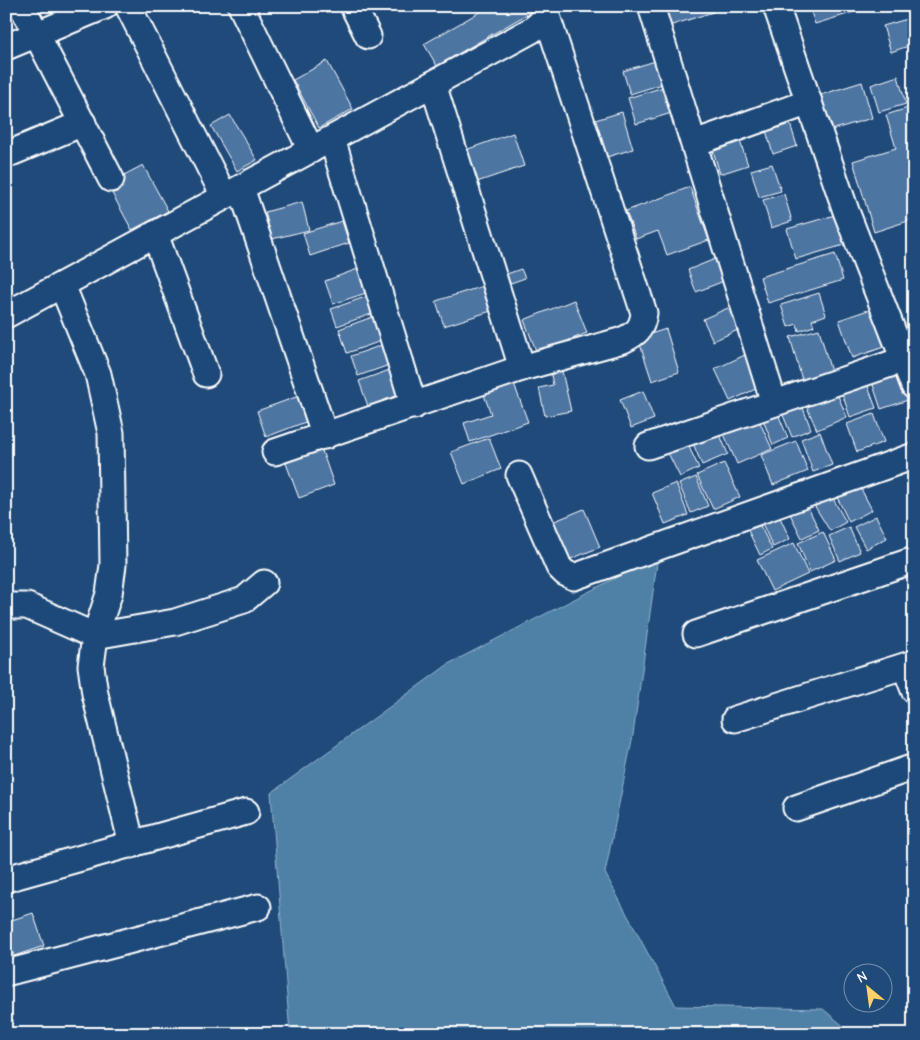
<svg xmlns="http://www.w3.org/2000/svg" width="920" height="1040" font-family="'Comic Neue',sans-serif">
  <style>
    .water { fill: #4f81a7; stroke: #95b3ca }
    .building { fill: #4e74a2; stroke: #fff }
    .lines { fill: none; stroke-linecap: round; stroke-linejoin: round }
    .minor-casing { stroke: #fff; stroke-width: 29 }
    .minor { stroke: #1f4a7a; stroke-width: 25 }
  </style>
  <rect width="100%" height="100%" fill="#1f4a7a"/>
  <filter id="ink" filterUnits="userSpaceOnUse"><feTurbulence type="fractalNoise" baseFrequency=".02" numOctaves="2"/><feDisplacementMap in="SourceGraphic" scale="10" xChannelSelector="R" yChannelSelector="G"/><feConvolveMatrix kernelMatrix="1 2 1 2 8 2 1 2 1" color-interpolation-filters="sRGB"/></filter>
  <g filter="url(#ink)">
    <polygon class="water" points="658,556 633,735 605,873 676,1006 823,1009 853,1034 290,1034 271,793 450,663"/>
    <g class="building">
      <polygon points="490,6 535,6 536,9 437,66 424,44"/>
      <polygon points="664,6 712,6 713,12 669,26"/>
      <polygon points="809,6 874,6 815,24"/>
      <polygon points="914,17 914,44 891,52 883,26"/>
      <polygon points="665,58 672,81 630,94 623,71"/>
      <polygon points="327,61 353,109 319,128 293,80"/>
      <polygon points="898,76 906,104 879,112 871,85"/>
      <polygon points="862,82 872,118 828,131 817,96"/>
      <polygon points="670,85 678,111 636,124 628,98"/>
      <polygon points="914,106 914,219 874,232 853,161 896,148 886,115"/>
      <polygon points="622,112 633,149 607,157 595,120"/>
      <polygon points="230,115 257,160 237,171 211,126"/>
      <polygon points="788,117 797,146 773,154 764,124"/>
      <polygon points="737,132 748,165 720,174 710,140"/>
      <polygon points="513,133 524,166 471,184 460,152"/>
      <polygon points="772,164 781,191 759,197 751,170"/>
      <polygon points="143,165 168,211 132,230 107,184"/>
      <polygon points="690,187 709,240 667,255 658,231 636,239 626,211"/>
      <polygon points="784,194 792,221 771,228 763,200"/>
      <polygon points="302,202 309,230 272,239 265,212"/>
      <polygon points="835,215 844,245 796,259 787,229"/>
      <polygon points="342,221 349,243 310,256 303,233"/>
      <polygon points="835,254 843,280 768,303 760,277"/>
      <polygon points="720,257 729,279 696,292 688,270"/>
      <polygon points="363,267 372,291 333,304 325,281"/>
      <polygon points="521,269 525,278 508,284 504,275"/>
      <polygon points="483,286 491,311 444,326 436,301"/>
      <polygon points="819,293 826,315 812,320 814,326 799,331 797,324 788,327 781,305"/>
      <polygon points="371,295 377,312 337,326 331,309"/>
      <polygon points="574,300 587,333 537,353 524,320"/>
      <polygon points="728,308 738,330 713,341 703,319"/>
      <polygon points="874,308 887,346 852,358 839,320"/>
      <polygon points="378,315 387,339 347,353 339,329"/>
      <polygon points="666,329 679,372 652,381 638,338"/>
      <polygon points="819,329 831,372 802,380 790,337"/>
      <polygon points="388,343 395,363 358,376 351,356"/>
      <polygon points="747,354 762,386 730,401 715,369"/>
      <polygon points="398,367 407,392 368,406 359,381"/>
      <polygon points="561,367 571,411 545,416 539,388 553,385 550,370"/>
      <polygon points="901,369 911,399 881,409 871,379"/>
      <polygon points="513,381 528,422 470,442 464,423 491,414 483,392"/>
      <polygon points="866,381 876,408 850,417 841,390"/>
      <polygon points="835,389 847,417 817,430 805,403"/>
      <polygon points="643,391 654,419 631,428 620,400"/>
      <polygon points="299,396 308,421 266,437 257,411"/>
      <polygon points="800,400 811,429 792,437 780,408"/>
      <polygon points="778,414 788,438 773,445 763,420"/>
      <polygon points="874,414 884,442 857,452 847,424"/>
      <polygon points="757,416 772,449 737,464 723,432"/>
      <polygon points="718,430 728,454 702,465 692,441"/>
      <polygon points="820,432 832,465 813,472 801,439"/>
      <polygon points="489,438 501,469 464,484 451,452"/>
      <polygon points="796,441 808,471 773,485 761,455"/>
      <polygon points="687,443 699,468 680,477 668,453"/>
      <polygon points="320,445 334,485 299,498 284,458"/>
      <polygon points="724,463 740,497 713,509 697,475"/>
      <polygon points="696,477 708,506 691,513 679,484"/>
      <polygon points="857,481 872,510 849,522 835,493"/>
      <polygon points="676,483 688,515 665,524 652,493"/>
      <polygon points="831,495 846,522 830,531 814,505"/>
      <polygon points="807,505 819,530 802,538 790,514"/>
      <polygon points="584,509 600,547 566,561 550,523"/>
      <polygon points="777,511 790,539 773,547 760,519"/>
      <polygon points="754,514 772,549 760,555 743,520"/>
      <polygon points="876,516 887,538 866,549 854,527"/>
      <polygon points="849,527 860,552 840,561 829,536"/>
      <polygon points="823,532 836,560 810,572 798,543"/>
      <polygon points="794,543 808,574 772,591 757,560"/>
      <polygon points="33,913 44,946 14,956 6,932 6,922"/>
    </g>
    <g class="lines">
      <defs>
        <g id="minor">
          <polyline points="22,6 111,179"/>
          <polyline points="128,6 224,196"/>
          <polyline points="241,6 311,150"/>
          <polyline points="353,6 368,36"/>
          <polyline points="651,6 774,403"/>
          <polyline points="776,6 846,211 914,386"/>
          <polyline points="6,47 105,6"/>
          <polyline points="433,84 522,368"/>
          <polyline points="332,139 414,406"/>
          <polyline points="695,143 809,102"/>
          <polyline points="6,155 83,123"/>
          <polyline points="241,188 325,436"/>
          <polyline points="155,234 206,374"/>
          <polyline points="62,285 98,374 111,433 113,565 109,594 95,636 91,666 95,694 132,845"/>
          <path d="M6 315 532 30C541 23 547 18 544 6"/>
          <polyline points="648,446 914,356"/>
          <path d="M275 452 522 368 623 340C637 333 642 329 644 313L546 13"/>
          <polyline points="519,475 559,567 565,573 574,577 914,456"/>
          <polyline points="6,606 27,606 95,636 175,622 244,600 264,583"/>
          <polyline points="696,634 914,560"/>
          <polyline points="905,666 914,690"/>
          <polyline points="735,719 914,663"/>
          <polyline points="796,808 914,767"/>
          <polyline points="6,879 246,812"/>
          <polyline points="6,973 258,907"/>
        </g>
      </defs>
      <use href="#minor" class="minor-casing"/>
      <use href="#minor" class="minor"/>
    </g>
  </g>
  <rect width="920" height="1040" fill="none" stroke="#1f4a7a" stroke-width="25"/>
  <rect x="12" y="12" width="895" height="1015" fill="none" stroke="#fff" stroke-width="2" filter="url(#ink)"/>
  <g transform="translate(868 988) rotate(331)"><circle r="24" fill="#1f4a7a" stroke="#7992af"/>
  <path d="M0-4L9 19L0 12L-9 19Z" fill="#ffd166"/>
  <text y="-8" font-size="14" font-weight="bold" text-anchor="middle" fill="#ffffff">N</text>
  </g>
</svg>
